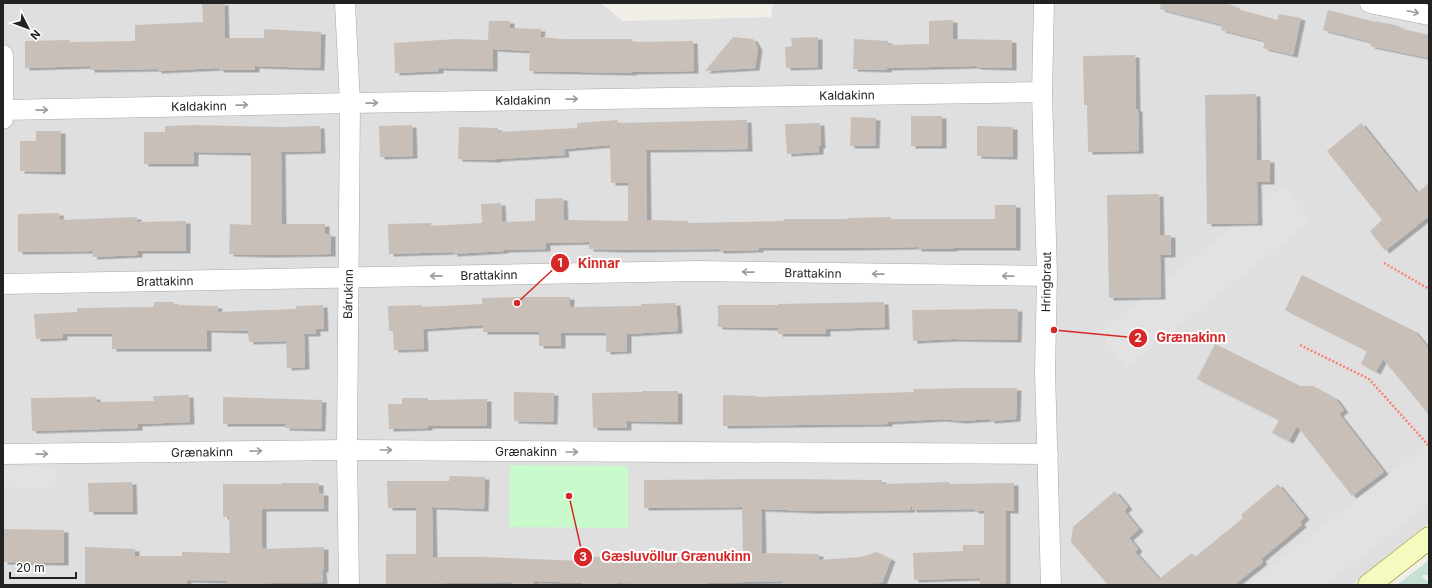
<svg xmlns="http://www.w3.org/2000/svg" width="1432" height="588" font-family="Inter,sans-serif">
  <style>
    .residential { fill: #e0dfdf }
    .wetland { fill: #c6e0d4 }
    .park { fill: #c8facc }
    .parking { fill: #e2e2e2 }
    .building { fill: #c7bfb8; filter: url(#shadow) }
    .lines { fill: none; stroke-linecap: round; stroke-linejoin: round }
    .minor-casing { stroke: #a9a9a9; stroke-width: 21 }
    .secondary-casing { stroke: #707d05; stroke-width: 23 }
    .path { stroke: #fa8072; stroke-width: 2.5; stroke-dasharray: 2 2; stroke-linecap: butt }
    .minor { stroke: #fff; stroke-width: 20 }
    .secondary { stroke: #f7fabf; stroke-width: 22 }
    .oneway { stroke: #9c9c9c }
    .labels { text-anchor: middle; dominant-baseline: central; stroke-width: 4; stroke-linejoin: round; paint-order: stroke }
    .street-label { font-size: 12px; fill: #222; stroke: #fff }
    .leader { fill: none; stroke: #d62828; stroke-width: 1.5 }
    .callout-dot { fill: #d62828; stroke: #fff; stroke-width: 1.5 }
    .mark-label { font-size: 12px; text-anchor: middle; font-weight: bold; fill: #fff }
    .callout-label { font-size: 13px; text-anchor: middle; font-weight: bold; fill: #d62828; stroke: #fff; stroke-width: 4; stroke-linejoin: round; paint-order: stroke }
  </style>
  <defs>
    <filter id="shadow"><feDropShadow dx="4.5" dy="2.5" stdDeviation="0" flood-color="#0004"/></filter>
  </defs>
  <rect width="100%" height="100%" fill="#f2efe9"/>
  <polygon class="residential" points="3,3 601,3 623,21 771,17 773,3 1429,3 1429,523 1352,585 3,585"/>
  <polygon class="wetland" points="1429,560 1429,575 1423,575 1422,577 1429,582 1429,585 1397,585"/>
  <polygon class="park" points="510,465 628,466 628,528 509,527"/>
  <g class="parking">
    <polygon points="1283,186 1311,221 1126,368 1099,333"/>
    <polygon points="1429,443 1429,504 1325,585 1247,585"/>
    <polygon points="3,467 53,467 58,481 50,488 3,487"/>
  </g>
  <g class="building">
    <polygon points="202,3 224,3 225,38 264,38 264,29 321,32 320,68 255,66 255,70 219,70 219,68 157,71 157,69 90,70 90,66 25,68 25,41 70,40 70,42 135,41 135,25 203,22"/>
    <polygon points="1161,3 1224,3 1235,6 1234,8 1277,20 1279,14 1301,18 1293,55 1263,48 1265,41 1221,30 1222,25 1160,9"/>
    <polygon points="1328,10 1375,22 1375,21 1399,26 1399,28 1429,35 1429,58 1370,46 1371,42 1323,30"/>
    <polygon points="953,20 953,39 1012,40 1012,68 976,67 976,66 887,68 887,70 853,69 854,39 888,41 888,45 929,44 929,21"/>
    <polygon points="489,21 510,21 510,28 541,29 540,37 563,39 632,39 632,42 693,41 694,71 632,72 632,73 529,71 530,51 493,49 493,69 439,68 439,71 395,73 394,43 456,39 488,40"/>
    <polygon points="733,37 753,39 758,48 755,68 705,71"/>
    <polygon points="818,37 818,67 786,68 785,47 792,46 791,38"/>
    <polygon points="1135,55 1136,109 1138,109 1139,151 1088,152 1087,105 1084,105 1083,56"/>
    <polygon points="1256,94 1257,160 1270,160 1270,182 1257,182 1258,223 1207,224 1205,95"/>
    <rect x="911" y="116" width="31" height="30"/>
    <polygon points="851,117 876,118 875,146 850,146"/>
    <polygon points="617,120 618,123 747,120 748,149 646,150 647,220 688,221 688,223 784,221 784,219 847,219 847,218 891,217 891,219 995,219 995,205 1016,205 1016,248 953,248 953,249 917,249 917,247 848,248 759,248 759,250 719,251 719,249 623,250 589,249 589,242 546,243 546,249 504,250 504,251 453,254 453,252 389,254 388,224 431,223 431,226 482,223 481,204 501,203 502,222 535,221 535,199 563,198 564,220 628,221 628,183 611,183 610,145 564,149 565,155 497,159 497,160 458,159 459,127 498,128 498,132 577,128 577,123"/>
    <polygon points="820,123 821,146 819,146 819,152 787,154 785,124"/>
    <polygon points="1361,123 1417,193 1429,183 1429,216 1385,251 1370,231 1382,220 1327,151"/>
    <polygon points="194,125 281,127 320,126 321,151 281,152 282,224 325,224 325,234 331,234 331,254 268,255 229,254 230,224 251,225 251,153 194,152 194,164 144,164 144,132 165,132 165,126"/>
    <polygon points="412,125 413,156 380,157 379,126"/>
    <polygon points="977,126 1013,127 1013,157 977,156"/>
    <polygon points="36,131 61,131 61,172 20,171 20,141 36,141"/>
    <polygon points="1159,194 1160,235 1171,235 1171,255 1160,255 1161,297 1109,298 1107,195"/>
    <polygon points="59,213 60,220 137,217 137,222 186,221 186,251 138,251 138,255 93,257 92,251 18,252 18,214"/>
    <polygon points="1302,275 1414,331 1429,349 1429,415 1383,359 1376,372 1361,364 1367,351 1285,310"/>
    <polygon points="515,297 570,297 570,307 641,306 641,304 676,303 678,331 627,334 627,351 606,352 606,333 561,333 561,346 539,346 539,332 483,332 483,325 423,329 424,349 394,350 393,331 389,331 388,306 422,305 422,307 482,304 482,298"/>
    <polygon points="154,302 174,302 174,305 218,306 218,312 296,309 296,306 323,305 324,329 316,329 316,334 304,334 305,367 287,368 286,341 249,342 248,331 207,330 207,349 112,349 112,334 63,334 63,338 36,339 34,314 77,312 77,308 154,307"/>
    <polygon points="884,302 885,327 826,329 826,334 778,334 778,328 718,327 718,305 778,305 778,304"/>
    <polygon points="991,309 1018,309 1017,340 953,339 913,341 912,310"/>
    <polygon points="1215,344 1300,386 1313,386 1335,398 1344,410 1339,414 1384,472 1352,496 1297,426 1289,441 1272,433 1279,420 1197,379"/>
    <polygon points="973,388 1017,388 1016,419 990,421 990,419 962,421 942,419 888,422 888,424 723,426 723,395 757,396 757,397 914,392 913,389"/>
    <polygon points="642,391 678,391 678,422 627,421 627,428 593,428 592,393 642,392"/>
    <polygon points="514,392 554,393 553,422 514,421"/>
    <polygon points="189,395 190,422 138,424 138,428 32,431 31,398 96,397 97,402 154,401 153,396"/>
    <polygon points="223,397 322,400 321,429 285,428 285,424 223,424"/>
    <polygon points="402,398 428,398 428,400 487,399 487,426 428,426 428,428 389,429 388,404 402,404"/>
    <polygon points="450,476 485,477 484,509 432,507 433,557 483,557 582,561 582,557 635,556 635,554 652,554 652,562 712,563 711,556 743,555 742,507 644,508 644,480 781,479 882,480 882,484 949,482 950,484 1014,483 1014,511 1006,511 1006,583 980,584 980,578 914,580 913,553 963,551 963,545 984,545 984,511 974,511 974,509 912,510 912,504 910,510 814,511 761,509 762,553 819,554 819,560 861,557 877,552 891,559 882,583 810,584 782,584 782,581 674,584 620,583 582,584 582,583 534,581 534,585 512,585 512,582 386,584 386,554 416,554 416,508 388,508 387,481 449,481"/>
    <polygon points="132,482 133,512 89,512 88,483"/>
    <polygon points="282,483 319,483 319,493 324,493 324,509 262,509 262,546 263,546 263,549 324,547 324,570 322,570 323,582 227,584 227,581 187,580 187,585 85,585 85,547 135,549 135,556 182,556 182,552 230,553 229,517 223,517 223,484 282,484"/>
    <polygon points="1278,484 1305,517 1300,522 1302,525 1261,559 1263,562 1234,585 1108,585 1071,542 1073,527 1115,491 1128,507 1124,511 1139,529 1129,538 1138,549 1135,552 1159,579 1192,553 1195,557 1243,518 1241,515"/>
    <polygon points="3,529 64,530 64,563 3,562"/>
  </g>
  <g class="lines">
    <defs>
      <g id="minor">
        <polyline points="345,3 350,103 347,450 349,585"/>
        <polyline points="1044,3 1042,92 1047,276 1045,371 1051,585"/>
        <polyline points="1370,3 1429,15"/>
        <polyline points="3,55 3,119"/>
        <polyline points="3,110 350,103 1042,92"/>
        <polyline points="3,284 697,271 1047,276"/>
        <polyline points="3,454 347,450 1048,454"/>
      </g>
      <polyline id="secondary" points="1369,585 1429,538"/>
    </defs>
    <use href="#minor" class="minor-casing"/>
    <use href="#secondary" class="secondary-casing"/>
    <g class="path">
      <polyline points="1384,263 1429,289"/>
      <polyline points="1300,345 1369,379 1429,446"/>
    </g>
    <use href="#minor" class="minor"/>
    <use href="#secondary" class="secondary"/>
  </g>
  <defs><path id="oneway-shaft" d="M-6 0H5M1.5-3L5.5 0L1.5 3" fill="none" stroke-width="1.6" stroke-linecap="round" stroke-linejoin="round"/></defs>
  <g class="oneway">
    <use href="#oneway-shaft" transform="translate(1413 12) rotate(12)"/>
    <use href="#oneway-shaft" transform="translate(572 99) rotate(-1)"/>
    <use href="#oneway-shaft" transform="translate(372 103) rotate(-1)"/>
    <use href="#oneway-shaft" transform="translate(242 105) rotate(-1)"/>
    <use href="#oneway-shaft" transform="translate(42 110) rotate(-1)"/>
    <use href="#oneway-shaft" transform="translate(748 272) rotate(-179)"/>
    <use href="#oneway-shaft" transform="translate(878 274) rotate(-179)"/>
    <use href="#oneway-shaft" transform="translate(436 276) rotate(179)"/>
    <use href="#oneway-shaft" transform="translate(1008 276) rotate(-179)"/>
    <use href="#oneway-shaft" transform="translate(386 450)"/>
    <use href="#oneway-shaft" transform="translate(256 451) rotate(-1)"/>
    <use href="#oneway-shaft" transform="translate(572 452)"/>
    <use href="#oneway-shaft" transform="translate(42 454) rotate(-1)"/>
  </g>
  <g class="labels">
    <g class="street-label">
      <text transform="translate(847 95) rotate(-1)">Kaldakinn</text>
      <text transform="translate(523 100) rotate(-1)">Kaldakinn</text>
      <text transform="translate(199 106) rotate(-1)">Kaldakinn</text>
      <text transform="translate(813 273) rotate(1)">Brattakinn</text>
      <text transform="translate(489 275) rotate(-1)">Brattakinn</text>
      <text transform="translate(165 281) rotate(-1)">Brattakinn</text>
      <text transform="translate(1046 282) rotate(-89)">Hringbraut</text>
      <text transform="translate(348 294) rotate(-89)">Bárukinn</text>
      <text x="526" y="451">Grænakinn</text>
      <text transform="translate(202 452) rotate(-1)">Grænakinn</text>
    </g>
  </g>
  <path class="leader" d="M517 303L560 263M1054 330L1138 338M569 496L583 557"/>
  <g class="callout-dot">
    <circle cx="517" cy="303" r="4"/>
    <circle cx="1054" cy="330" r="4"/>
    <circle cx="569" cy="496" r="4"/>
    <circle cx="560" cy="263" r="10"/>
    <circle cx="1138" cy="338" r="10"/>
    <circle cx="583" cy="557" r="10"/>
  </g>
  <g class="mark-label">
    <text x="560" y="267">1</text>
    <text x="1138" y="342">2</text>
    <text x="583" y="561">3</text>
  </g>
  <g class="callout-label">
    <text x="599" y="268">Kinnar</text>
    <text x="1191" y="342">Grænakinn</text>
    <text x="676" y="561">Gæsluvöllur Grænukinn</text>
  </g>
  <rect width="1432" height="588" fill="none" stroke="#222222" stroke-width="8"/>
  <g transform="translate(28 28) rotate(132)" stroke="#ffffff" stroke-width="3" paint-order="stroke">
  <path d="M0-3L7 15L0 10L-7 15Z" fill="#222222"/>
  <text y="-6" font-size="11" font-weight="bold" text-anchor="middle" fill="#222222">N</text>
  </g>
  <path d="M10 572v6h66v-6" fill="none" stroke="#222222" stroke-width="2"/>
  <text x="16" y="572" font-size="12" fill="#222222" stroke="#ffffff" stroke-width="3" paint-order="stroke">20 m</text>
</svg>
